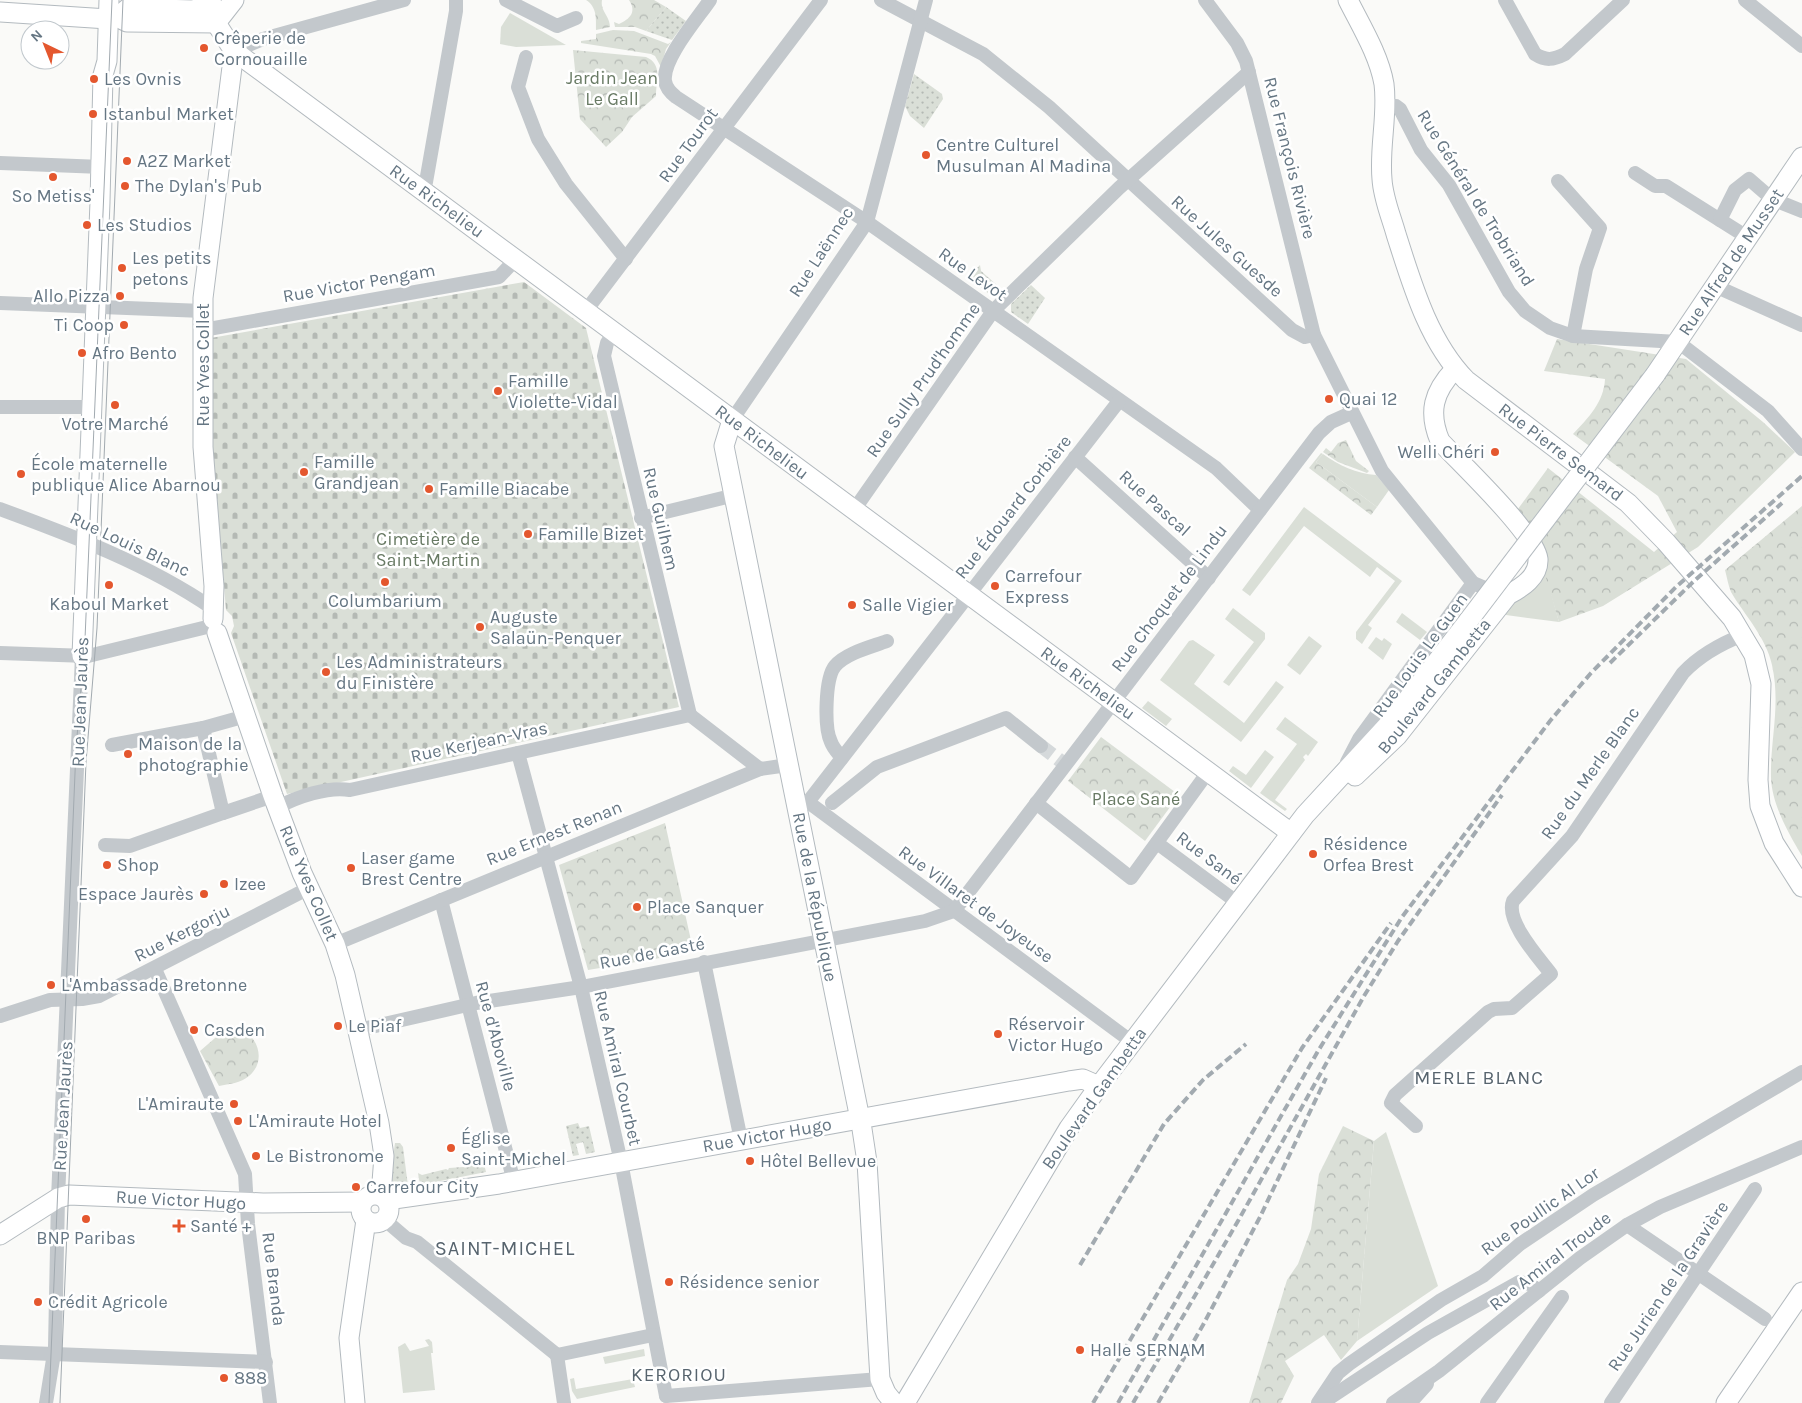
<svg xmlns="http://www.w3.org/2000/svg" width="1802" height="1403" font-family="Karla,sans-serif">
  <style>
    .grass { fill: #dadfd7 }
    .forest { fill: url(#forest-crowns) }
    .cemetery { fill: url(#cemetery-stones) }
    .garden { fill: url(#garden-dots) }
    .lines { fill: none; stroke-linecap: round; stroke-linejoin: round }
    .street-tunnel { stroke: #d5d9db; stroke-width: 14; stroke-dasharray: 14 7; stroke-linecap: butt }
    .secondary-casing { stroke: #b3babf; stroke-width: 21 }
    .street { stroke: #c3c8cc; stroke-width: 14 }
    .secondary { stroke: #fff; stroke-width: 19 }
    .tram { stroke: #a2aab0; stroke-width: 1 }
    .rail { stroke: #a2aab0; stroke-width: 4; stroke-dasharray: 8 4; stroke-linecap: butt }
    .secondary-bridge-casing { stroke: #b3babf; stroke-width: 21; stroke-linecap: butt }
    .secondary-bridge { stroke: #fff; stroke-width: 19 }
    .poi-dot { fill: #e4572e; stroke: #fff; stroke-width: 2 }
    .labels { text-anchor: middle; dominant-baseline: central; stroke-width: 5; stroke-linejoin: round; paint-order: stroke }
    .poi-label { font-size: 18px; fill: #657683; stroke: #fff; text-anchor: start }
    .park-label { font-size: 18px; fill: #687a64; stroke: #fff }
    .street-label { font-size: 18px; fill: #657683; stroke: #fff }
    .neighbourhood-label { font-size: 19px; letter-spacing: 1px; fill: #57646e; stroke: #fff }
    .quarter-label { font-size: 20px; letter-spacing: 1px; fill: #57646e; stroke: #fff }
  </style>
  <defs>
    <pattern id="forest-crowns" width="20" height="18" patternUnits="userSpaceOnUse" patternTransform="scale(1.25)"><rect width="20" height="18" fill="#dadfd7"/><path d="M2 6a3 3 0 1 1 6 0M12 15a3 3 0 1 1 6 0" fill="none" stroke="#b4b9b4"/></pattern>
    <pattern id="cemetery-stones" width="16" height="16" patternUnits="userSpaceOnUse" patternTransform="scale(1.25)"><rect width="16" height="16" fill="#dadfd7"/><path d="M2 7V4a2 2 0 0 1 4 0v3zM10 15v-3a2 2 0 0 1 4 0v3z" fill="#b4b9b4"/></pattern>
    <pattern id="garden-dots" width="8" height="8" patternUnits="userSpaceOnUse" patternTransform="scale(1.25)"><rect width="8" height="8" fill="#dadfd7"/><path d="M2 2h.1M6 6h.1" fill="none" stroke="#b4b9b4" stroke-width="1.8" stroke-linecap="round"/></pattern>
  </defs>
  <rect width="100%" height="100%" fill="#fafaf8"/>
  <g class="grass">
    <polygon points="510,13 566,45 516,47 500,44 501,27"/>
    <path d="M1323 454C1338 465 1357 474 1376 475L1389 490 1377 507 1316 462Z"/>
    <polygon points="1304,507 1402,581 1368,625 1372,628 1362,644 1356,639 1356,632 1395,581 1377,567 1370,577 1304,526 1250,596 1242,590"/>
    <polygon points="1545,571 1559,622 1506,615 1502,609"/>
    <polygon points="1233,608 1265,633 1265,639 1229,686 1223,682 1254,642 1225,619"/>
    <polygon points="1402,613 1427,632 1420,640 1396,622"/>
    <polygon points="1309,636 1322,646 1300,675 1287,665"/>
    <polygon points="1376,637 1382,641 1384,638 1392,644 1383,660 1368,648"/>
    <polygon points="1193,640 1215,655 1194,684 1244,723 1276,681 1284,687 1241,742 1160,680 1189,641"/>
    <polygon points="1148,701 1172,719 1166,726 1142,708"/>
    <polygon points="1285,717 1318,742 1308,756 1306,754 1303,757 1305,760 1275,800 1287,809 1285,811 1260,793 1297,744 1276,729"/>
    <polygon points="1265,750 1274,757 1251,788 1229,771 1233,766 1246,775"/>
    <polygon points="1386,1132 1438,1286 1357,1341 1374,1141"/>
    <polygon points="429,1339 432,1342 433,1353 431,1353 435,1390 403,1393 398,1347 405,1343 410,1351 429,1346 425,1340"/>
    <polygon points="644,1349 645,1356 605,1364 603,1357"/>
    <polygon points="574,1378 576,1389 633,1379 635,1387 577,1399 572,1391 570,1379"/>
  </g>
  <g class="forest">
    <path d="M586 0H602C600 11 610 16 610 27L596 30C596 18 597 7 586 0Z"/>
    <path d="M629 0H654L666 7 646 31 635 27H615L614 22 619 24C630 19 637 12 629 0Z"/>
    <polygon points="613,30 634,31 668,44 671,42 666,49 661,67 655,56 651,54 581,43 581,41 596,39 596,34"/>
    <path d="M573 50 646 57C663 64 656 81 656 96L632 117 622 132 606 147 580 119Z"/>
    <path d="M1557 339 1686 359 1763 422 1795 452 1698 547 1603 606 1559 622 1546 578 1544 554 1515 513 1548 468 1654 552 1677 532 1658 496 1573 434C1588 418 1604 402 1605 379L1544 371Z"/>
    <polygon points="1346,440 1356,461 1369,471 1367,473 1338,462 1323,452 1326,448 1331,452 1338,443"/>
    <polygon points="1321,453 1323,454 1316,462 1377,507 1371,515 1309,468"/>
    <path d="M1802 506V856C1789 834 1772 805 1771 778 1770 739 1781 706 1772 665 1766 637 1745 616 1731 592 1728 585 1727 577 1725 570Z"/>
    <polygon points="1101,737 1179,795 1145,841 1068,781"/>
    <polygon points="665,823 692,945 660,951 660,958 588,970 559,865"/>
    <path d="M229 1026C254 1027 270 1058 249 1076 241 1083 229 1084 219 1086L200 1051Z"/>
    <polygon points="1343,1126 1374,1141 1357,1341 1341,1360 1324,1335 1285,1361 1294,1376 1281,1403 1249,1403 1287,1280 1298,1264 1311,1229 1319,1174"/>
  </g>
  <polygon class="cemetery" points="524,282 586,328 679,707 287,794 231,633 234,626 232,616 226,610 212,441 211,338"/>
  <g class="garden">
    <polygon points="666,7 686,21 672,40 646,31"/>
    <polygon points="914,74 942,94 943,99 924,128 910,116 905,106"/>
    <polygon points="980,265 981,271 998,286 988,293 968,277"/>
    <polygon points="1031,285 1045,298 1028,324 1011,312 1011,304"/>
    <polygon points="578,1123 580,1128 589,1126 595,1152 586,1154 583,1142 576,1144 579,1155 573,1156 566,1126"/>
    <polygon points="395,1143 400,1143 403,1147 408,1186 396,1189 389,1185"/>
    <polygon points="478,1163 484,1164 486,1172 420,1185 418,1173 422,1175 446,1169 448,1170 449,1168 464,1167 464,1165"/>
  </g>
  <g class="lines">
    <polyline class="street-tunnel" points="1041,746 1066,765"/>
    <defs>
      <g id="secondary">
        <polyline points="211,0 216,23 234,51 1291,833"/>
        <path d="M1348 0C1361 26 1379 55 1384 84 1388 115 1379 147 1382 179 1383 198 1391 216 1396 234 1412 284 1428 341 1466 380L1628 503 1666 542 1732 618 1754 655 1761 684 1758 780 1760 806 1774 843 1802 887"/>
        <polyline points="211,6 192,10 128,8 117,17 127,22 216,23"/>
        <polyline points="0,12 108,19"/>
        <polyline points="216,23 234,0"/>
        <polyline points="1655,375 1802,157"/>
        <polyline points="732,420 724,446 862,1129 867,1162 880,1379 886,1393 894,1403"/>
        <polyline points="213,619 214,586 203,447 203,298 234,51"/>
        <polyline points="217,633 273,796 302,873 335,944 345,975 379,1123 384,1156 381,1195"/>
        <polyline points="82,656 100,202 103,75 107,61 109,0"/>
        <path d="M1355 776 1397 736 1508 595C1521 588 1539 577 1538 559 1535 533 1460 463 1440 441 1428 412 1433 392 1455 369"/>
        <circle cx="375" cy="1209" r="14"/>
        <polyline points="387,1200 499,1184 1069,1081 1083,1079 1099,1086"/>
        <polyline points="0,1235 58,1198 69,1195 263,1203 362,1202"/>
        <polyline points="355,1403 349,1338 366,1220"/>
        <polyline points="905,1403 1069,1128 1099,1086 1305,815 1387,726 1469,620"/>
        <polyline points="1726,1403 1802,1292"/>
      </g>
    </defs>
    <use href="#secondary" class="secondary-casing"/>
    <g class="street">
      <polyline points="506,0 557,26 576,18"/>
      <path d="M710 0C698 18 662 59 665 81 666 88 671 93 676 97L867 222 1216 468 1260 510"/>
      <polyline points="881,0 983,54 1049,107 1292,330 1305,337 1314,335 1382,471 1473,583 1499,594"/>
      <polyline points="1205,0 1237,43 1246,61 1314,335"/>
      <path d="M1505 0 1535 54C1546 61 1553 60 1565 54L1623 0"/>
      <polyline points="1745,0 1802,46"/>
      <polyline points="234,51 263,39 404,0"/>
      <polyline points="526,57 518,87 538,139 566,184 626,259"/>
      <polyline points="1385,106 1396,106 1400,109 1421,150 1449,185 1509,292 1525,311 1550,328 1573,336 1678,342 1768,411 1802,449"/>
      <polyline points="0,163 102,167"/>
      <polyline points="1635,173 1655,186 1666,186 1720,220"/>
      <polyline points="1558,181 1600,228 1586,269 1573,336"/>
      <polyline points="422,190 426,182 456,11 456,0"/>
      <polyline points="1747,237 1720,220 1735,190 1749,179 1772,199 1802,211"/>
      <polyline points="1715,286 1802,325"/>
      <polyline points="0,303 203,311"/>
      <polyline points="585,312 821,0"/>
      <polyline points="203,330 499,277 515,260"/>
      <polyline points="614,332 607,343 604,356 690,715"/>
      <polyline points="0,407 92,407"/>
      <polyline points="732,420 867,222 926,0"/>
      <polyline points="1075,457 1209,578"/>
      <path d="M0 509C73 536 148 564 212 608"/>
      <polyline points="854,510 993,311 1119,188 1249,72"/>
      <polyline points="641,518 735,495"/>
      <polyline points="0,653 88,656 207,627"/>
      <polyline points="690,715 760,769 788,765"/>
      <polyline points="112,745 203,728 246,716"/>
      <polyline points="518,753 581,987 621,1162 666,1396"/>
      <path d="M842 758C838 753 833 748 831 742 824 728 825 678 835 666 846 653 871 647 887 641"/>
      <polyline points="1347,762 1359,739 1473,583"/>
      <polyline points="808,802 1119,401"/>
      <polyline points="799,803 808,802 1132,1042"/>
      <polyline points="832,803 877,767 1006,718 1041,746"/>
      <polyline points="1036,803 1131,878 1208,772"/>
      <path d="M278 807C297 797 328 786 350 790L690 715"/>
      <polyline points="223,813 273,796"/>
      <polyline points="1157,843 1238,903"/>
      <polyline points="105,845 130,846 223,813 203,728"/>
      <polyline points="441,900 514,1182"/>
      <polyline points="335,944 760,769"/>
      <polyline points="704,962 741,1140"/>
      <polyline points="155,969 245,1174 248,1224 270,1403"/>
      <polyline points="0,1016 50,1000 82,999 99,996 309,888"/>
      <polyline points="358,1030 476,1003 581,987 925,921 954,911 1319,433 1331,422 1351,413"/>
      <path d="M1416 1126 1391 1103 1395 1095 1488 1012 1494 1009 1512 1008 1551 974C1539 958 1505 921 1513 901L1572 836 1683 673C1700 655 1720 644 1743 635"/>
      <polyline points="385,1220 406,1238 417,1242 557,1355"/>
      <polyline points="1627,1225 1765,1319"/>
      <polyline points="0,1352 266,1362"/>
      <polyline points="557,1355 653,1335"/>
      <polyline points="557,1355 564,1403"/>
      <polyline points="666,1396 880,1379"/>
      <polyline points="46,1403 55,1347 58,1198 82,656"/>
      <polyline points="1318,1403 1338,1373 1349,1364 1441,1300 1483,1276 1520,1244 1593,1195 1802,1072"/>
      <polyline points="1322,1403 1428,1333 1519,1282 1530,1284 1539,1291"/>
      <polyline points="1393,1403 1439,1371 1580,1258 1627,1225 1660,1207 1802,1147"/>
      <polyline points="1410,1403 1427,1384"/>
      <polyline points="1487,1403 1562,1297"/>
      <polyline points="1611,1403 1755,1189"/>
    </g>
    <use href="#secondary" class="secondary"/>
    <g class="tram">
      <polyline points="49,1403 76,749 85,639 112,0"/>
      <polyline points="60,1403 86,762 97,628 123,0"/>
    </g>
    <g class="rail">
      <polyline points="1610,663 1693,582 1782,503"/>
      <polyline points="1080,1265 1164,1124 1203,1080 1246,1044"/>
      <polyline points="1093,1403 1302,1048 1391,923"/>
      <polyline points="1118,1403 1318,1051 1402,917 1550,721 1591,673 1676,587 1802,476"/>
      <polyline points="1133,1403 1238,1221 1364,996 1398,941 1502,795"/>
      <polyline points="1158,1403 1203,1325 1260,1217 1326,1078"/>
    </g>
    <defs>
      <polyline id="secondary-bridge" points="1469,620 1655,375"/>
    </defs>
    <use href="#secondary-bridge" class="secondary-bridge-casing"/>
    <use href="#secondary-bridge" class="secondary-bridge"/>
  </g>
  <g class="poi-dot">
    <circle cx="204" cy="48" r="5"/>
    <circle cx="94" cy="79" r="5"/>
    <circle cx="93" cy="114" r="5"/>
    <circle cx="926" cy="155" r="5"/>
    <circle cx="127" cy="161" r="5"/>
    <circle cx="53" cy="177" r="5"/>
    <circle cx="125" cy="186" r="5"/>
    <circle cx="87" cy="225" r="5"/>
    <circle cx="122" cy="268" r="5"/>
    <circle cx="120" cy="296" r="5"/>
    <circle cx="124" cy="325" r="5"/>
    <circle cx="82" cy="353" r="5"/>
    <circle cx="498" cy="391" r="5"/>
    <circle cx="1329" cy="399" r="5"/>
    <circle cx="115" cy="405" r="5"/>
    <circle cx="1495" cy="452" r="5"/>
    <circle cx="304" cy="472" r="5"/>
    <circle cx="21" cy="474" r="5"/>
    <circle cx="429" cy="489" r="5"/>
    <circle cx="528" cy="534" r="5"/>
    <circle cx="385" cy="582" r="5"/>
    <circle cx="109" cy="585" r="5"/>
    <circle cx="995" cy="586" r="5"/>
    <circle cx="852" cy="605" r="5"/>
    <circle cx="480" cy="627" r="5"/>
    <circle cx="326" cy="672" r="5"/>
    <circle cx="128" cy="754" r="5"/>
    <circle cx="1313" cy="854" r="5"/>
    <circle cx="107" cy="865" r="5"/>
    <circle cx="351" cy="868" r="5"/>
    <circle cx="224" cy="884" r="5"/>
    <circle cx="204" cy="894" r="5"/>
    <circle cx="637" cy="907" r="5"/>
    <circle cx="51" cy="985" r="5"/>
    <circle cx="338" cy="1026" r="5"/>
    <circle cx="194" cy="1030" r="5"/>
    <circle cx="998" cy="1034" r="5"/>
    <circle cx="234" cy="1104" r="5"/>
    <circle cx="238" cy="1121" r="5"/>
    <circle cx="451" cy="1148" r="5"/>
    <circle cx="256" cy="1156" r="5"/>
    <circle cx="750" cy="1161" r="5"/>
    <circle cx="356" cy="1187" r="5"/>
    <circle cx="86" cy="1219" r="5"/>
    <path d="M176.5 1218.5h5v5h5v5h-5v5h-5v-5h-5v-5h5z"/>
    <circle cx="669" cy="1282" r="5"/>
    <circle cx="38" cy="1302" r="5"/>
    <circle cx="1080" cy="1350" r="5"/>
    <circle cx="224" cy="1378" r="5"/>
  </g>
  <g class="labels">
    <g class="poi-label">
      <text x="214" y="38">Crêperie de<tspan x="214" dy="21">Cornouaille</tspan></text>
      <text x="104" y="79">Les Ovnis</text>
      <text x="103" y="114">Istanbul Market</text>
      <text x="936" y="145">Centre Culturel<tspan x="936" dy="21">Musulman Al Madina</tspan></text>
      <text x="137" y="161">A2Z Market</text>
      <text x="135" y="186">The Dylan's Pub</text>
      <text x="53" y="196" text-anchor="middle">So Metiss'</text>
      <text x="97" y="225">Les Studios</text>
      <text x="132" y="258">Les petits<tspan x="132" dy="21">petons</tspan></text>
      <text x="110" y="296" text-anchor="end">Allo Pizza</text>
      <text x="114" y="325" text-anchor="end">Ti Coop</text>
      <text x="92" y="353">Afro Bento</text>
      <text x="508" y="381">Famille<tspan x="508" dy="21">Violette-Vidal</tspan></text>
      <text x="1339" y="399">Quai 12</text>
      <text x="115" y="424" text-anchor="middle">Votre Marché</text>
      <text x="1485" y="452" text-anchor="end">Welli Chéri</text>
      <text x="314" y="462">Famille<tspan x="314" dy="21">Grandjean</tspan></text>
      <text x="31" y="464">École maternelle<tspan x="31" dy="21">publique Alice Abarnou</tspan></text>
      <text x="439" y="489">Famille Biacabe</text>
      <text x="538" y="534">Famille Bizet</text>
      <text x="1005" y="576">Carrefour<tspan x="1005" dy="21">Express</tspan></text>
      <text x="385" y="601" text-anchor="middle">Columbarium</text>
      <text x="109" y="604" text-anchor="middle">Kaboul Market</text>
      <text x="862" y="605">Salle Vigier</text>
      <text x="490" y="617">Auguste<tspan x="490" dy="21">Salaün-Penquer</tspan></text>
      <text x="336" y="662">Les Administrateurs<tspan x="336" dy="21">du Finistère</tspan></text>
      <text x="138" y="744">Maison de la<tspan x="138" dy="21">photographie</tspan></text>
      <text x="1323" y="844">Résidence<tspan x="1323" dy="21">Orfea Brest</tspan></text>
      <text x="361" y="858">Laser game<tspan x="361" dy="21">Brest Centre</tspan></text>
      <text x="117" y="865">Shop</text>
      <text x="234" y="884">Izee</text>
      <text x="194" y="894" text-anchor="end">Espace Jaurès</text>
      <text x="647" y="907">Place Sanquer</text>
      <text x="61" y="985">L'Ambassade Bretonne</text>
      <text x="1008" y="1024">Réservoir<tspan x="1008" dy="21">Victor Hugo</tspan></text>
      <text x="348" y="1026">Le Piaf</text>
      <text x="204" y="1030">Casden</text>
      <text x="224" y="1104" text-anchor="end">L'Amiraute</text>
      <text x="248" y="1121">L'Amiraute Hotel</text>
      <text x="461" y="1138">Église<tspan x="461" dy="21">Saint-Michel</tspan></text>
      <text x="266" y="1156">Le Bistronome</text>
      <text x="760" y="1161">Hôtel Bellevue</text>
      <text x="366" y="1187">Carrefour City</text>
      <text x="190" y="1226">Santé +</text>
      <text x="86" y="1238" text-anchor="middle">BNP Paribas</text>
      <text x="679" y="1282">Résidence senior</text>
      <text x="48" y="1302">Crédit Agricole</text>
      <text x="1090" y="1350">Halle SERNAM</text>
      <text x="234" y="1378">888</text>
    </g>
    <g class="park-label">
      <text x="612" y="78">Jardin Jean<tspan x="612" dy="21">Le Gall</tspan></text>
      <text x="428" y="539">Cimetière de<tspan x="428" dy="21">Saint-Martin</tspan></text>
      <text x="1136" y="799">Place Sané</text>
    </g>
    <g class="street-label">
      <text transform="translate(688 145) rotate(-54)">Rue Tourot</text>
      <text transform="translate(1290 158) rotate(76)">Rue François Rivière</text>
      <text transform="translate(1476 198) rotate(58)">Rue Général de Trobriand</text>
      <text transform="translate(437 201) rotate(36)">Rue Richelieu</text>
      <text transform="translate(1227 246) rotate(42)">Rue Jules Guesde</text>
      <text transform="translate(821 252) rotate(-57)">Rue Laënnec</text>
      <text transform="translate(1731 262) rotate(-56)">Rue Alfred de Musset</text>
      <text transform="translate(973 274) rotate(35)">Rue Levot</text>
      <text transform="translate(359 283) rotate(-10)">Rue Victor Pengam</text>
      <text transform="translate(203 365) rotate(-90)">Rue Yves Collet</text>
      <text transform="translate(923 380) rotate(-55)">Rue Sully Prud'homme</text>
      <text transform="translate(762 442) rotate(37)">Rue Richelieu</text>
      <text transform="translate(1561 452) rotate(37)">Rue Pierre Semard</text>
      <text transform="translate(1155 503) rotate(42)">Rue Pascal</text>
      <text transform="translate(1013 507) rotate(-52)">Rue Édouard Corbière</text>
      <text transform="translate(661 519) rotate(77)">Rue Guilhem</text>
      <text transform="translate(130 544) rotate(25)">Rue Louis Blanc</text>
      <text transform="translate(1169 598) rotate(-53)">Rue Choquet de Lindu</text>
      <text transform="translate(1420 655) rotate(-54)">Rue Louis Le Guen</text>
      <text transform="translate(1088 683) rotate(36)">Rue Richelieu</text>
      <text transform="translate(1434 686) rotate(-51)">Boulevard Gambetta</text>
      <text transform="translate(80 702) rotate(-88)">Rue Jean Jaurès</text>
      <text transform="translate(479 742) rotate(-12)">Rue Kerjean-Vras</text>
      <text transform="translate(1590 773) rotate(-55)">Rue du Merle Blanc</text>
      <text transform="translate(554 833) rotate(-22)">Rue Ernest Renan</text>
      <text transform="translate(1209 858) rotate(37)">Rue Sané</text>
      <text transform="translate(309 883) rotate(67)">Rue Yves Collet</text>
      <text transform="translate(815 897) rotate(79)">Rue de la République</text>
      <text transform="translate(976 904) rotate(36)">Rue Villaret de Joyeuse</text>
      <text transform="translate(182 933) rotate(-27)">Rue Kergorju</text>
      <text transform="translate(652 953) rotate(-11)">Rue de Gasté</text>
      <text transform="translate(496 1036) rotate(75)">Rue d'Aboville</text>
      <text transform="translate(618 1068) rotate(77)">Rue Amiral Courbet</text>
      <text transform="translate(1094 1098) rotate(-55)">Boulevard Gambetta</text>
      <text transform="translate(63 1106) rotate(-87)">Rue Jean Jaurès</text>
      <text transform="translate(767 1135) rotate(-10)">Rue Victor Hugo</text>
      <text transform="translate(181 1200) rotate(3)">Rue Victor Hugo</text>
      <text transform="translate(1540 1211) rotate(-35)">Rue Poullic Al Lor</text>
      <text transform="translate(1550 1261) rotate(-38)">Rue Amiral Troude</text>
      <text transform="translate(274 1279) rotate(83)">Rue Branda</text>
      <text transform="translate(1668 1286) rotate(-56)">Rue Jurien de la Gravière</text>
    </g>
    <g class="neighbourhood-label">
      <text x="1479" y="1078">MERLE BLANC</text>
      <text x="679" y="1375">KERORIOU</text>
    </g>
    <g class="quarter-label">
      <text x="505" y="1248">SAINT-MICHEL</text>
    </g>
  </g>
  <g transform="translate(45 45) rotate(317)"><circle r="24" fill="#ffffff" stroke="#c1c8cd"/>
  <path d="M0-4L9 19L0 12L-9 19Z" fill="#e4572e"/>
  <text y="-8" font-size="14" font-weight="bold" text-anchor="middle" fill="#657683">N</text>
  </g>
</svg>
